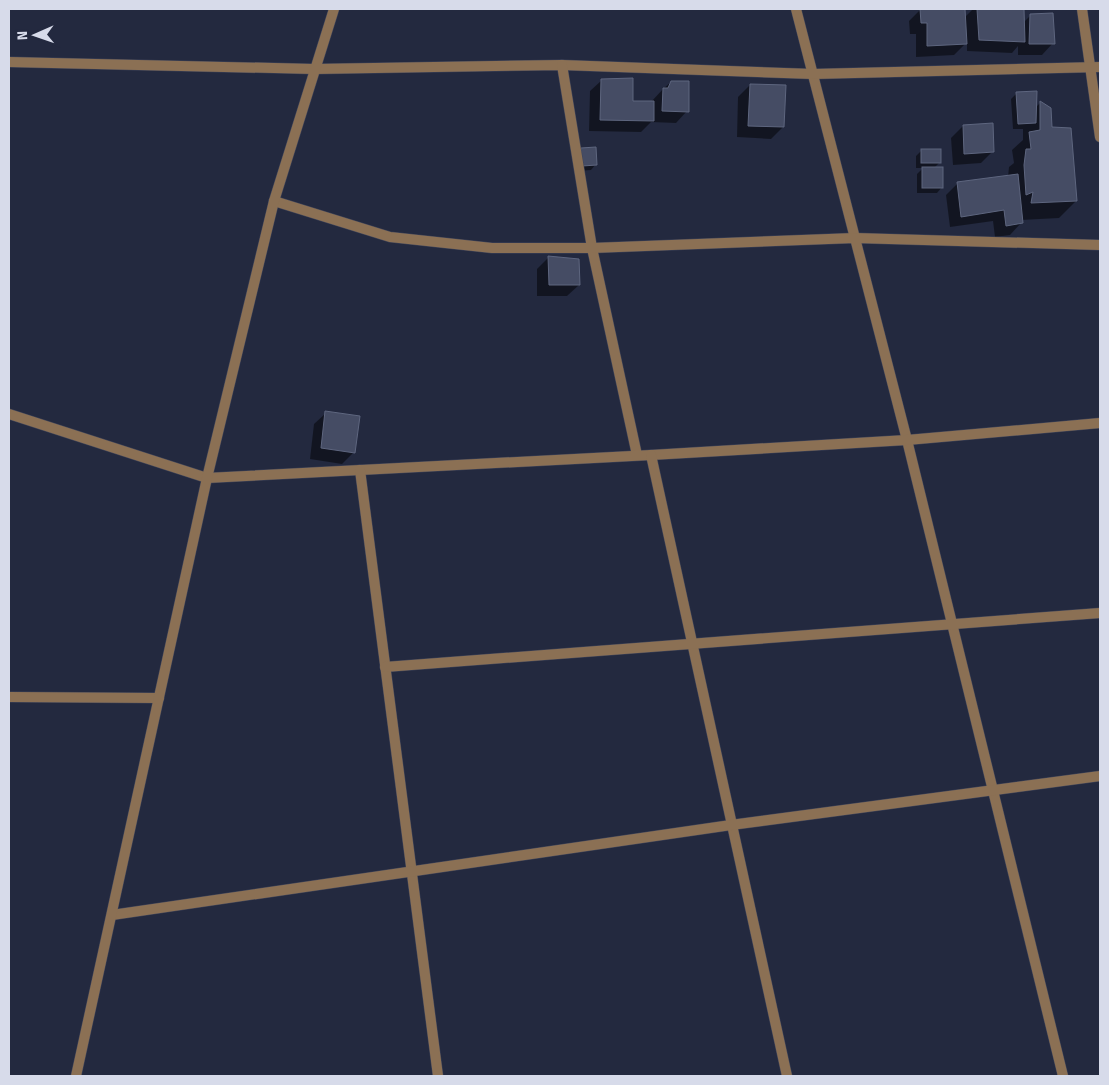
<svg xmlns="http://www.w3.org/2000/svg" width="1109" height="1085" font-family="'Fira Sans',sans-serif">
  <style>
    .shadow { fill: #0007 }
    .building { fill: #454c64; stroke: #5e667f }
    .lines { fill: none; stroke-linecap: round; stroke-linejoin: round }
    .minor-casing { stroke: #40455a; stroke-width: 11 }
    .minor { stroke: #8b7054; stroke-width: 10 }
  </style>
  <rect width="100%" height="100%" fill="#23293f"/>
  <g class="shadow">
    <polygon points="932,9 963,9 964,18 973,9 1023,9 1023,23 1031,15 1053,43 1042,55 1018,55 1018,46 1012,53 967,51 967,42 954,55 916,57 916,34 910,34 909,21 920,10"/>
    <polygon points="602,80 632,102 651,102 663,89 671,82 687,111 676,123 651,122 641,132 589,131 590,91"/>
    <polygon points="750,85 783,127 771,139 737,137 738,97"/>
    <polygon points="1017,93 1035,108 1040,103 1049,108 1051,128 1076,201 1059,218 1021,220 1021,223 1010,235 995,237 993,221 950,227 946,195 958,183 1008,177 1009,167 1014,163 1012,150 1023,140 1023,129 1013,129 1011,99"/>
    <polygon points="963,126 993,151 981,163 953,165 951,138"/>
    <polygon points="581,149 596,164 591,170 577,171 576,155"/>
    <polygon points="922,150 940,162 934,168 942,187 937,193 917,193 917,174 923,168 916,168 916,156"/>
    <polygon points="548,258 579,285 567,296 537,296 537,269"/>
    <polygon points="326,413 354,452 342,464 310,459 314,424"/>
  </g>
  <g class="building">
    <polygon points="920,9 965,9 967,44 927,46 927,23 921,23"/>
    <polygon points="977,9 1024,9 1025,42 979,40"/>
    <polygon points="1053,13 1055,44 1029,44 1030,14"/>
    <polygon points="633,78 633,101 654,101 654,121 600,120 601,79"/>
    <polygon points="671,81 689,81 689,112 662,111 663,88 668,88"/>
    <polygon points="750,84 786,85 784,127 748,126"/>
    <polygon points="1037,91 1036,123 1018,124 1016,92"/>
    <polygon points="1040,101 1051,108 1052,127 1071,128 1077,201 1031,203 1033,192 1026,195 1024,165 1026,149 1031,149 1029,132 1040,130"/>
    <polygon points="993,123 994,152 964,154 963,125"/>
    <polygon points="596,147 597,165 582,166 581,148"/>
    <rect x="921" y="149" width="20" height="14"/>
    <rect x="922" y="167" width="21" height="21"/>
    <polygon points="1018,174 1023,223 1006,226 1004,210 961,217 957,182"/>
    <polygon points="548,256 579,259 580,285 549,285"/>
    <polygon points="325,411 360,416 355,453 321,448"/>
  </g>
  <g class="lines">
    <defs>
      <g id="minor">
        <polyline points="796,9 907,440 1063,1076"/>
        <polyline points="1082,9 1100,137"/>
        <polyline points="9,62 314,69 562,65 813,74 1100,67"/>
        <polyline points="562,65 592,248 637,455"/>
        <polyline points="274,201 390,237 492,248 592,248 855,238 1100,245"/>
        <polyline points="9,414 207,478 651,455 907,440 1100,423"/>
        <polyline points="651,455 787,1076"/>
        <polyline points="360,470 438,1076"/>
        <polyline points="385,667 1100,613"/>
        <polyline points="9,697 159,698"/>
        <polyline points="112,915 731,825 1100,776"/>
        <polyline points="76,1076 207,478 274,201 334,9"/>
      </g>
    </defs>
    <use href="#minor" class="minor-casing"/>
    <use href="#minor" class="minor"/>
  </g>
  <rect width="1109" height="1085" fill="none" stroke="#d7dbea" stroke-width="20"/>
  <g transform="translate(35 35) rotate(268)" stroke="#23293f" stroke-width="4" paint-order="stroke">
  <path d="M0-4L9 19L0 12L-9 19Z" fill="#d7dbea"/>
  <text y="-8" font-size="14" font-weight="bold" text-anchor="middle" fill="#d7dbea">N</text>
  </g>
</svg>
